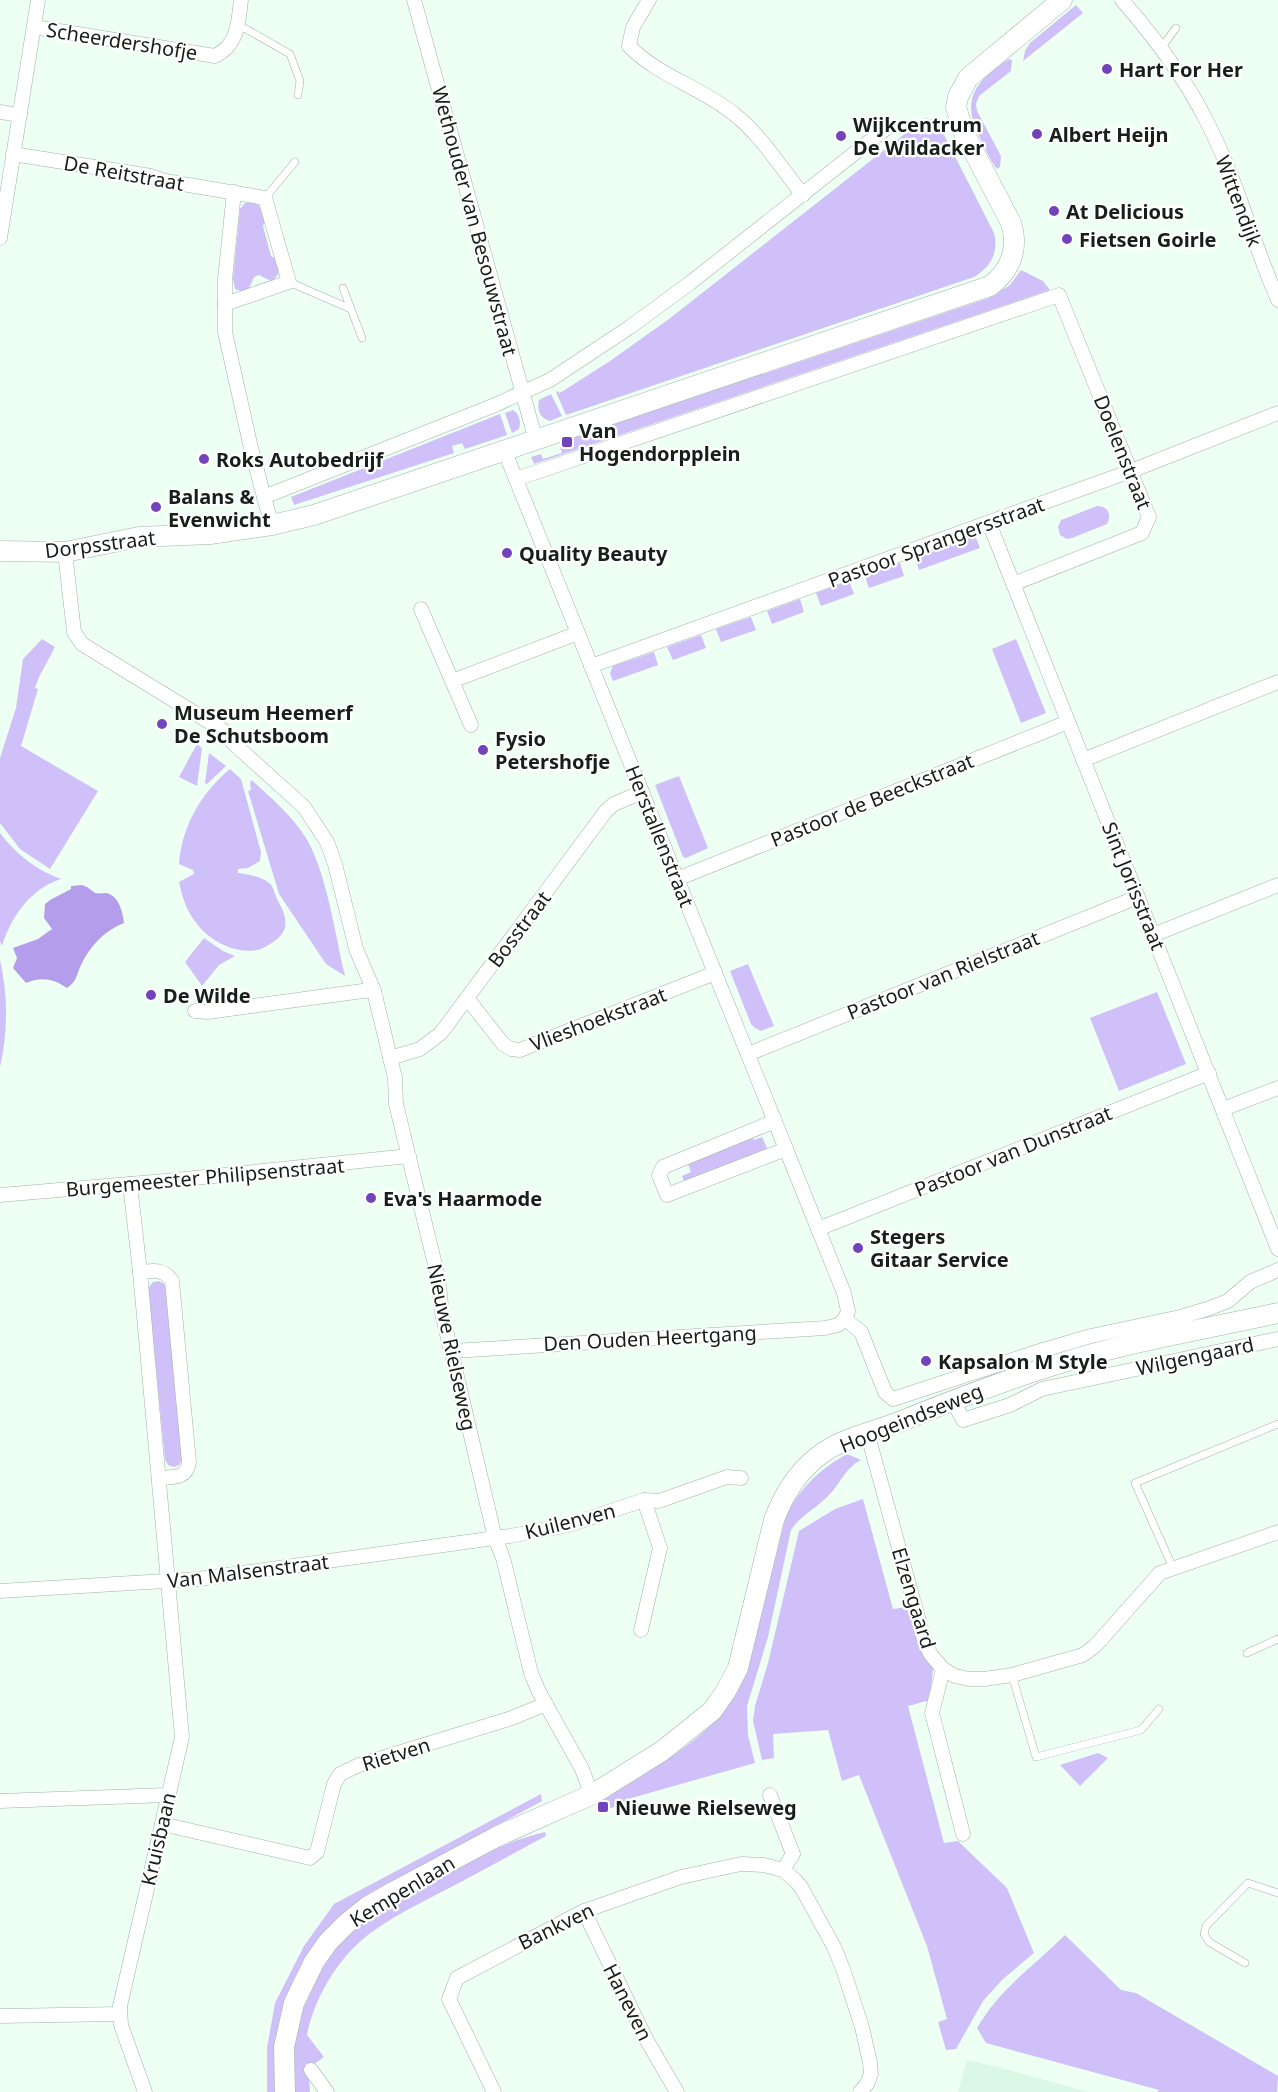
<svg xmlns="http://www.w3.org/2000/svg" width="1278" height="2092" font-family="'Noto Sans',sans-serif">
  <style>
    .built { fill: #dbf8e6 }
    .green { fill: #d0c0f9 }
    .water { fill: #b49dea }
    .lines { fill: none; stroke-linecap: round; stroke-linejoin: round }
    .lane-casing { stroke: #9fb3a6; stroke-width: 8 }
    .street-casing { stroke: #9fb3a6; stroke-width: 15 }
    .secondary-casing { stroke: #9fb3a6; stroke-width: 21 }
    .lane { stroke: #fff; stroke-width: 7 }
    .street { stroke: #fff; stroke-width: 14 }
    .secondary { stroke: #fff; stroke-width: 20 }
    .poi-dot { fill: #7243bb; stroke: #fff; stroke-width: 2 }
    .labels { text-anchor: middle; dominant-baseline: central; stroke-width: 4.5; stroke-linejoin: round; paint-order: stroke }
    .street-label { font-size: 20px; fill: #171f1a; stroke: #fff }
    .poi-label { font-size: 20px; font-weight: bold; fill: #171f1a; stroke: #fff; text-anchor: start }
  </style>
  <rect width="100%" height="100%" fill="#eefff4"/>
  <polygon class="built" points="967,2060 1005,2069 1089,2092 958,2092"/>
  <g class="green">
    <polygon points="1076,5 1083,13 1023,61 1025,51 1030,43"/>
    <path d="M1009 59 1012 60 1011 71 979 96 976 104 977 111 1001 156 1000 167 997 169C991 162 986 150 981 140 960 100 974 82 1009 59Z"/>
    <path d="M925 118 937 121 994 233C999 252 991 267 974 277L566 415 556 392 558 391 559 393 563 391 610 361 669 319Z"/>
    <path d="M253 202C261 205 263 211 266 219L263 226 271 256 278 260C280 269 280 276 271 281L259 275 254 277 248 291 243 292 235 289 233 279 240 209 245 203Z"/>
    <polygon points="1021,270 1043,281 1050,290 534,464 531,457 541,454 543,459 562,453 560,447 568,444 567,440 989,298 1010,285"/>
    <path d="M551 394 562 416 550 421C539 418 537 409 539 400Z"/>
    <path d="M513 410C520 415 521 422 519 429L512 433 505 413Z"/>
    <polygon points="500,414 507,435 465,449 462,443 452,446 454,453 294,505 291,497"/>
    <path d="M1097 506C1108 506 1112 515 1107 524L1072 538 1067 539 1060 535 1058 527 1061 520Z"/>
    <polygon points="969,538 976,538 980,548 919,570 915,558"/>
    <polygon points="900,563 904,576 869,588 865,576"/>
    <polygon points="849,581 854,594 821,606 816,593"/>
    <polygon points="800,599 804,612 772,624 767,611"/>
    <polygon points="751,617 756,630 721,642 716,629"/>
    <polygon points="701,635 706,648 673,660 667,647"/>
    <polygon points="42,639 55,647 39,677 35,688 38,689 21,746 98,791 50,869 20,849 0,823 0,758 16,708 23,659"/>
    <polygon points="1016,639 1046,713 1021,723 992,649"/>
    <polygon points="654,652 658,665 613,681 610,673 613,666"/>
    <polygon points="197,744 202,748 197,786 179,777"/>
    <polygon points="209,753 226,766 207,784 205,783"/>
    <path d="M230 769 241 779 261 852 260 861 248 868 238 869V873C248 874 265 877 272 886 274 890 275 895 277 899 286 915 292 930 273 942 268 945 263 949 257 950 235 954 210 941 197 924 187 912 182 897 179 882L194 874 193 870 179 864C182 826 201 793 230 769Z"/>
    <polygon points="679,776 708,848 686,858 683,857 655,785"/>
    <path d="M252 780C271 798 292 815 306 838 327 873 335 935 345 976L326 964 279 894 248 791 251 790 250 783Z"/>
    <path d="M0 833C16 854 36 870 61 879 30 889 11 917 2 946L0 941Z"/>
    <polygon points="204,938 223,951 235,956 219,965 202,986 185,962"/>
    <path d="M0 960C8 995 8 1032 0 1067Z"/>
    <polygon points="748,964 774,1026 761,1031 755,1028 751,1024 730,971"/>
    <polygon points="1157,992 1186,1064 1119,1091 1090,1018"/>
    <polygon points="762,1137 769,1152 686,1186 682,1176 691,1172 688,1164 753,1138 754,1140"/>
    <polygon points="159,1281 164,1284 166,1288 183,1459 179,1465 174,1467 168,1465 165,1459 148,1288 153,1282"/>
    <path d="M847 1454 861 1460C845 1468 841 1483 829 1495 817 1508 801 1515 791 1530L768 1637 747 1706 748 1735 755 1763 628 1799V1803L607 1809 602 1801C643 1774 695 1747 726 1709 735 1696 742 1682 748 1668L786 1515C801 1487 820 1469 847 1454Z"/>
    <polygon points="863,1499 893,1609 907,1607 919,1646 933,1669 930,1700 908,1706 944,1843 958,1841 1007,1888 1034,1953 1003,1979 983,2001 956,2049 946,2050 938,2022 947,2019 927,1946 859,1775 842,1781 828,1730 773,1734 774,1758 762,1760 753,1721 755,1706 768,1663 799,1531 835,1509"/>
    <polygon points="1098,1753 1108,1758 1080,1786 1060,1765"/>
    <path d="M541 1794 542 1801 365 1897C298 1947 269 2009 275 2092H267V2048L275 2003 304 1946 334 1904Z"/>
    <path d="M545 1832 546 1836C516 1852 487 1868 457 1884 430 1898 401 1912 376 1929 342 1952 315 1994 307 2035L324 2057 310 2067 309 2078 310 2092H294C294 2076 292 2058 294 2042 302 1991 330 1943 373 1914 394 1901 416 1891 437 1879 473 1860 505 1841 545 1832Z"/>
    <path d="M1065 1935 1121 1990 1136 1993 1278 2076 1277 2092H1158L1159 2090 986 2043 977 2028C1000 1988 1033 1967 1065 1935Z"/>
  </g>
  <path class="water" d="M82 885 87 887 95 893C99 894 102 893 106 893 119 895 123 913 124 923 104 931 90 946 81 965 76 976 77 981 67 988 55 979 40 976 26 983L13 968 17 958 13 948 38 939 52 929 44 918 45 904 50 900 71 889V886Z"/>
  <g class="lines">
    <defs>
      <g id="lane">
        <polyline points="237,27 246,29 290,54 300,81 298,95"/>
        <polyline points="1161,48 1176,28"/>
        <polyline points="265,198 295,162"/>
        <polyline points="289,282 351,309 362,338"/>
        <polyline points="343,288 351,309"/>
        <polyline points="1173,1568 1135,1483 1278,1424"/>
        <polyline points="1247,1653 1278,1639"/>
        <polyline points="1012,1675 1036,1757 1141,1730 1159,1709"/>
        <polyline points="1245,1963 1209,1942 1204,1934 1206,1926 1248,1883 1278,1893"/>
      </g>
      <g id="street">
        <polyline points="414,0 536,441"/>
        <path d="M649 0 633 27 629 46C658 76 701 87 734 114 761 135 781 168 803 195"/>
        <path d="M1122 0C1154 37 1184 76 1206 120 1236 177 1252 241 1278 300"/>
        <path d="M34 27 215 56C238 45 238 24 241 0"/>
        <polyline points="0,112 20,115"/>
        <polyline points="13,154 151,176 165,181 265,198 289,282 225,304"/>
        <polyline points="234,192 225,279 225,332 251,448 264,497"/>
        <polyline points="0,238 38,0"/>
        <polyline points="505,452 844,1293 848,1311 845,1319"/>
        <polyline points="516,479 1059,295 1149,517 1142,533 1013,584"/>
        <polyline points="989,523 1278,1249"/>
        <polyline points="272,525 264,497 495,405 550,380 630,327 690,283 889,126"/>
        <polyline points="65,552 74,632 82,644 224,731 233,743 304,807 327,842 335,864 356,949 374,991 395,1078 396,1104 438,1277 442,1313 495,1538 503,1558 531,1673 539,1692 582,1769 588,1785 593,1794"/>
        <polyline points="421,609 471,725"/>
        <polyline points="591,666 1131,471 1278,413"/>
        <polyline points="452,681 578,633"/>
        <polyline points="1083,760 1278,682"/>
        <polyline points="677,879 1068,722"/>
        <polyline points="1153,935 1278,885"/>
        <polyline points="467,998 503,1044 511,1049 520,1050 715,973"/>
        <polyline points="195,1011 208,1012 363,991 374,991"/>
        <polyline points="748,1054 1138,897"/>
        <polyline points="390,1058 420,1049 441,1033 606,811 614,804 642,792"/>
        <polyline points="1223,1109 1278,1088"/>
        <polyline points="775,1121 663,1167 659,1175 667,1195 786,1149"/>
        <polyline points="130,1184 140,1272 182,1737 120,2006 121,2025 145,2092"/>
        <polyline points="0,1195 165,1181 409,1156"/>
        <polyline points="818,1229 1209,1073"/>
        <path d="M140 1272C154 1271 163 1268 172 1281L189 1462C187 1479 173 1477 159 1478"/>
        <polyline points="845,1319 861,1332 885,1392 893,1399 1043,1350 1091,1336 1180,1317 1207,1309 1228,1301 1250,1282 1278,1270"/>
        <polyline points="452,1351 825,1328 838,1325 845,1319"/>
        <polyline points="952,1399 963,1420 1010,1405 1042,1389 1278,1339"/>
        <polyline points="867,1432 925,1643 931,1655 943,1669 955,1676 969,1679 984,1679 1012,1675 1083,1655 1095,1646 1160,1573 1278,1532"/>
        <polyline points="0,1591 198,1579 510,1536 569,1525 644,1500 659,1501 727,1477 741,1478"/>
        <polyline points="641,1630 660,1548 644,1500"/>
        <polyline points="943,1669 932,1713 963,1834"/>
        <polyline points="770,1795 793,1854 783,1870"/>
        <polyline points="0,1801 168,1795"/>
        <polyline points="162,1824 310,1858 317,1852 334,1784 340,1774 359,1765 512,1718 546,1704"/>
        <polyline points="584,1911 646,2039 677,2092"/>
        <polyline points="0,2016 120,2014"/>
        <polyline points="311,2070 327,2092"/>
        <polyline points="494,2092 449,1999 457,1978 584,1911 681,1877 741,1864 764,1865 783,1870 795,1880 801,1887 834,1947 843,1969 862,2027 870,2063 871,2074 867,2084 860,2092"/>
      </g>
      <g id="secondary">
        <path d="M0 551 65 552 139 537 210 534 272 525 314 515 990 286C1011 270 1019 249 1011 223L964 133 956 107 958 97 968 78 1062 0"/>
        <path d="M285 2092 284 2047 294 2003 314 1962 328 1942 347 1923 367 1907 393 1892 496 1837 593 1794 662 1751 712 1711 726 1691 738 1668 774 1520C784 1493 799 1469 824 1452 848 1436 877 1431 904 1420 956 1399 1008 1379 1061 1363 1132 1341 1206 1329 1278 1313"/>
      </g>
    </defs>
    <use href="#lane" class="lane-casing"/>
    <use href="#street" class="street-casing"/>
    <use href="#secondary" class="secondary-casing"/>
    <use href="#lane" class="lane"/>
    <use href="#street" class="street"/>
    <use href="#secondary" class="secondary"/>
  </g>
  <g class="poi-dot">
    <circle cx="1107" cy="69" r="6"/>
    <circle cx="1037" cy="134" r="6"/>
    <circle cx="841" cy="136" r="6"/>
    <circle cx="1054" cy="211" r="6"/>
    <circle cx="1067" cy="239" r="6"/>
    <rect x="561" y="436" width="12" height="12" rx="3"/>
    <circle cx="204" cy="459" r="6"/>
    <circle cx="156" cy="507" r="6"/>
    <circle cx="507" cy="553" r="6"/>
    <circle cx="162" cy="724" r="6"/>
    <circle cx="483" cy="750" r="6"/>
    <circle cx="151" cy="995" r="6"/>
    <circle cx="371" cy="1198" r="6"/>
    <circle cx="858" cy="1248" r="6"/>
    <circle cx="926" cy="1361" r="6"/>
    <rect x="597" y="1801" width="12" height="12" rx="3"/>
  </g>
  <g class="labels">
    <g class="street-label">
      <text transform="translate(122 41) rotate(9)">Scheerdershofje</text>
      <text transform="translate(124 173) rotate(10)">De Reitstraat</text>
      <text transform="translate(1239 201) rotate(69)">Wittendijk</text>
      <text transform="translate(475 221) rotate(75)">Wethouder van Besouwstraat</text>
      <text transform="translate(1123 452) rotate(68)">Doelenstraat</text>
      <text transform="translate(936 542) rotate(-20)">Pastoor Sprangersstraat</text>
      <text transform="translate(100 544) rotate(-7)">Dorpsstraat</text>
      <text transform="translate(872 800) rotate(-22)">Pastoor de Beeckstraat</text>
      <text transform="translate(660 836) rotate(68)">Herstallenstraat</text>
      <text transform="translate(1134 886) rotate(68)">Sint Jorisstraat</text>
      <text transform="translate(519 929) rotate(-53)">Bosstraat</text>
      <text transform="translate(943 975) rotate(-22)">Pastoor van Rielstraat</text>
      <text transform="translate(598 1019) rotate(-21)">Vlieshoekstraat</text>
      <text transform="translate(1013 1151) rotate(-22)">Pastoor van Dunstraat</text>
      <text transform="translate(205 1177) rotate(-5)">Burgemeester Philipsenstraat</text>
      <text transform="translate(650 1338) rotate(-3)">Den Ouden Heertgang</text>
      <text transform="translate(452 1347) rotate(78)">Nieuwe Rielseweg</text>
      <text transform="translate(1195 1356) rotate(-12)">Wilgengaard</text>
      <text transform="translate(911 1418) rotate(-22)">Hoogeindseweg</text>
      <text transform="translate(570 1521) rotate(-14)">Kuilenven</text>
      <text transform="translate(248 1571) rotate(-7)">Van Malsenstraat</text>
      <text transform="translate(914 1598) rotate(73)">Elzengaard</text>
      <text transform="translate(396 1754) rotate(-17)">Rietven</text>
      <text transform="translate(158 1839) rotate(-77)">Kruisbaan</text>
      <text transform="translate(402 1891) rotate(-31)">Kempenlaan</text>
      <text transform="translate(556 1926) rotate(-26)">Bankven</text>
      <text transform="translate(628 2002) rotate(63)">Haneven</text>
    </g>
    <g class="poi-label">
      <text x="1119" y="69">Hart For Her</text>
      <text x="853" y="124">Wijkcentrum<tspan x="853" dy="23">De Wildacker</tspan></text>
      <text x="1049" y="134">Albert Heijn</text>
      <text x="1066" y="211">At Delicious</text>
      <text x="1079" y="239">Fietsen Goirle</text>
      <text x="579" y="430">Van<tspan x="579" dy="23">Hogendorpplein</tspan></text>
      <text x="216" y="459">Roks Autobedrijf</text>
      <text x="168" y="496">Balans &amp;<tspan x="168" dy="23">Evenwicht</tspan></text>
      <text x="519" y="553">Quality Beauty</text>
      <text x="174" y="712">Museum Heemerf<tspan x="174" dy="23">De Schutsboom</tspan></text>
      <text x="495" y="738">Fysio<tspan x="495" dy="23">Petershofje</tspan></text>
      <text x="163" y="995">De Wilde</text>
      <text x="383" y="1198">Eva's Haarmode</text>
      <text x="870" y="1236">Stegers<tspan x="870" dy="23">Gitaar Service</tspan></text>
      <text x="938" y="1361">Kapsalon M Style</text>
      <text x="615" y="1807">Nieuwe Rielseweg</text>
    </g>
  </g>
</svg>
